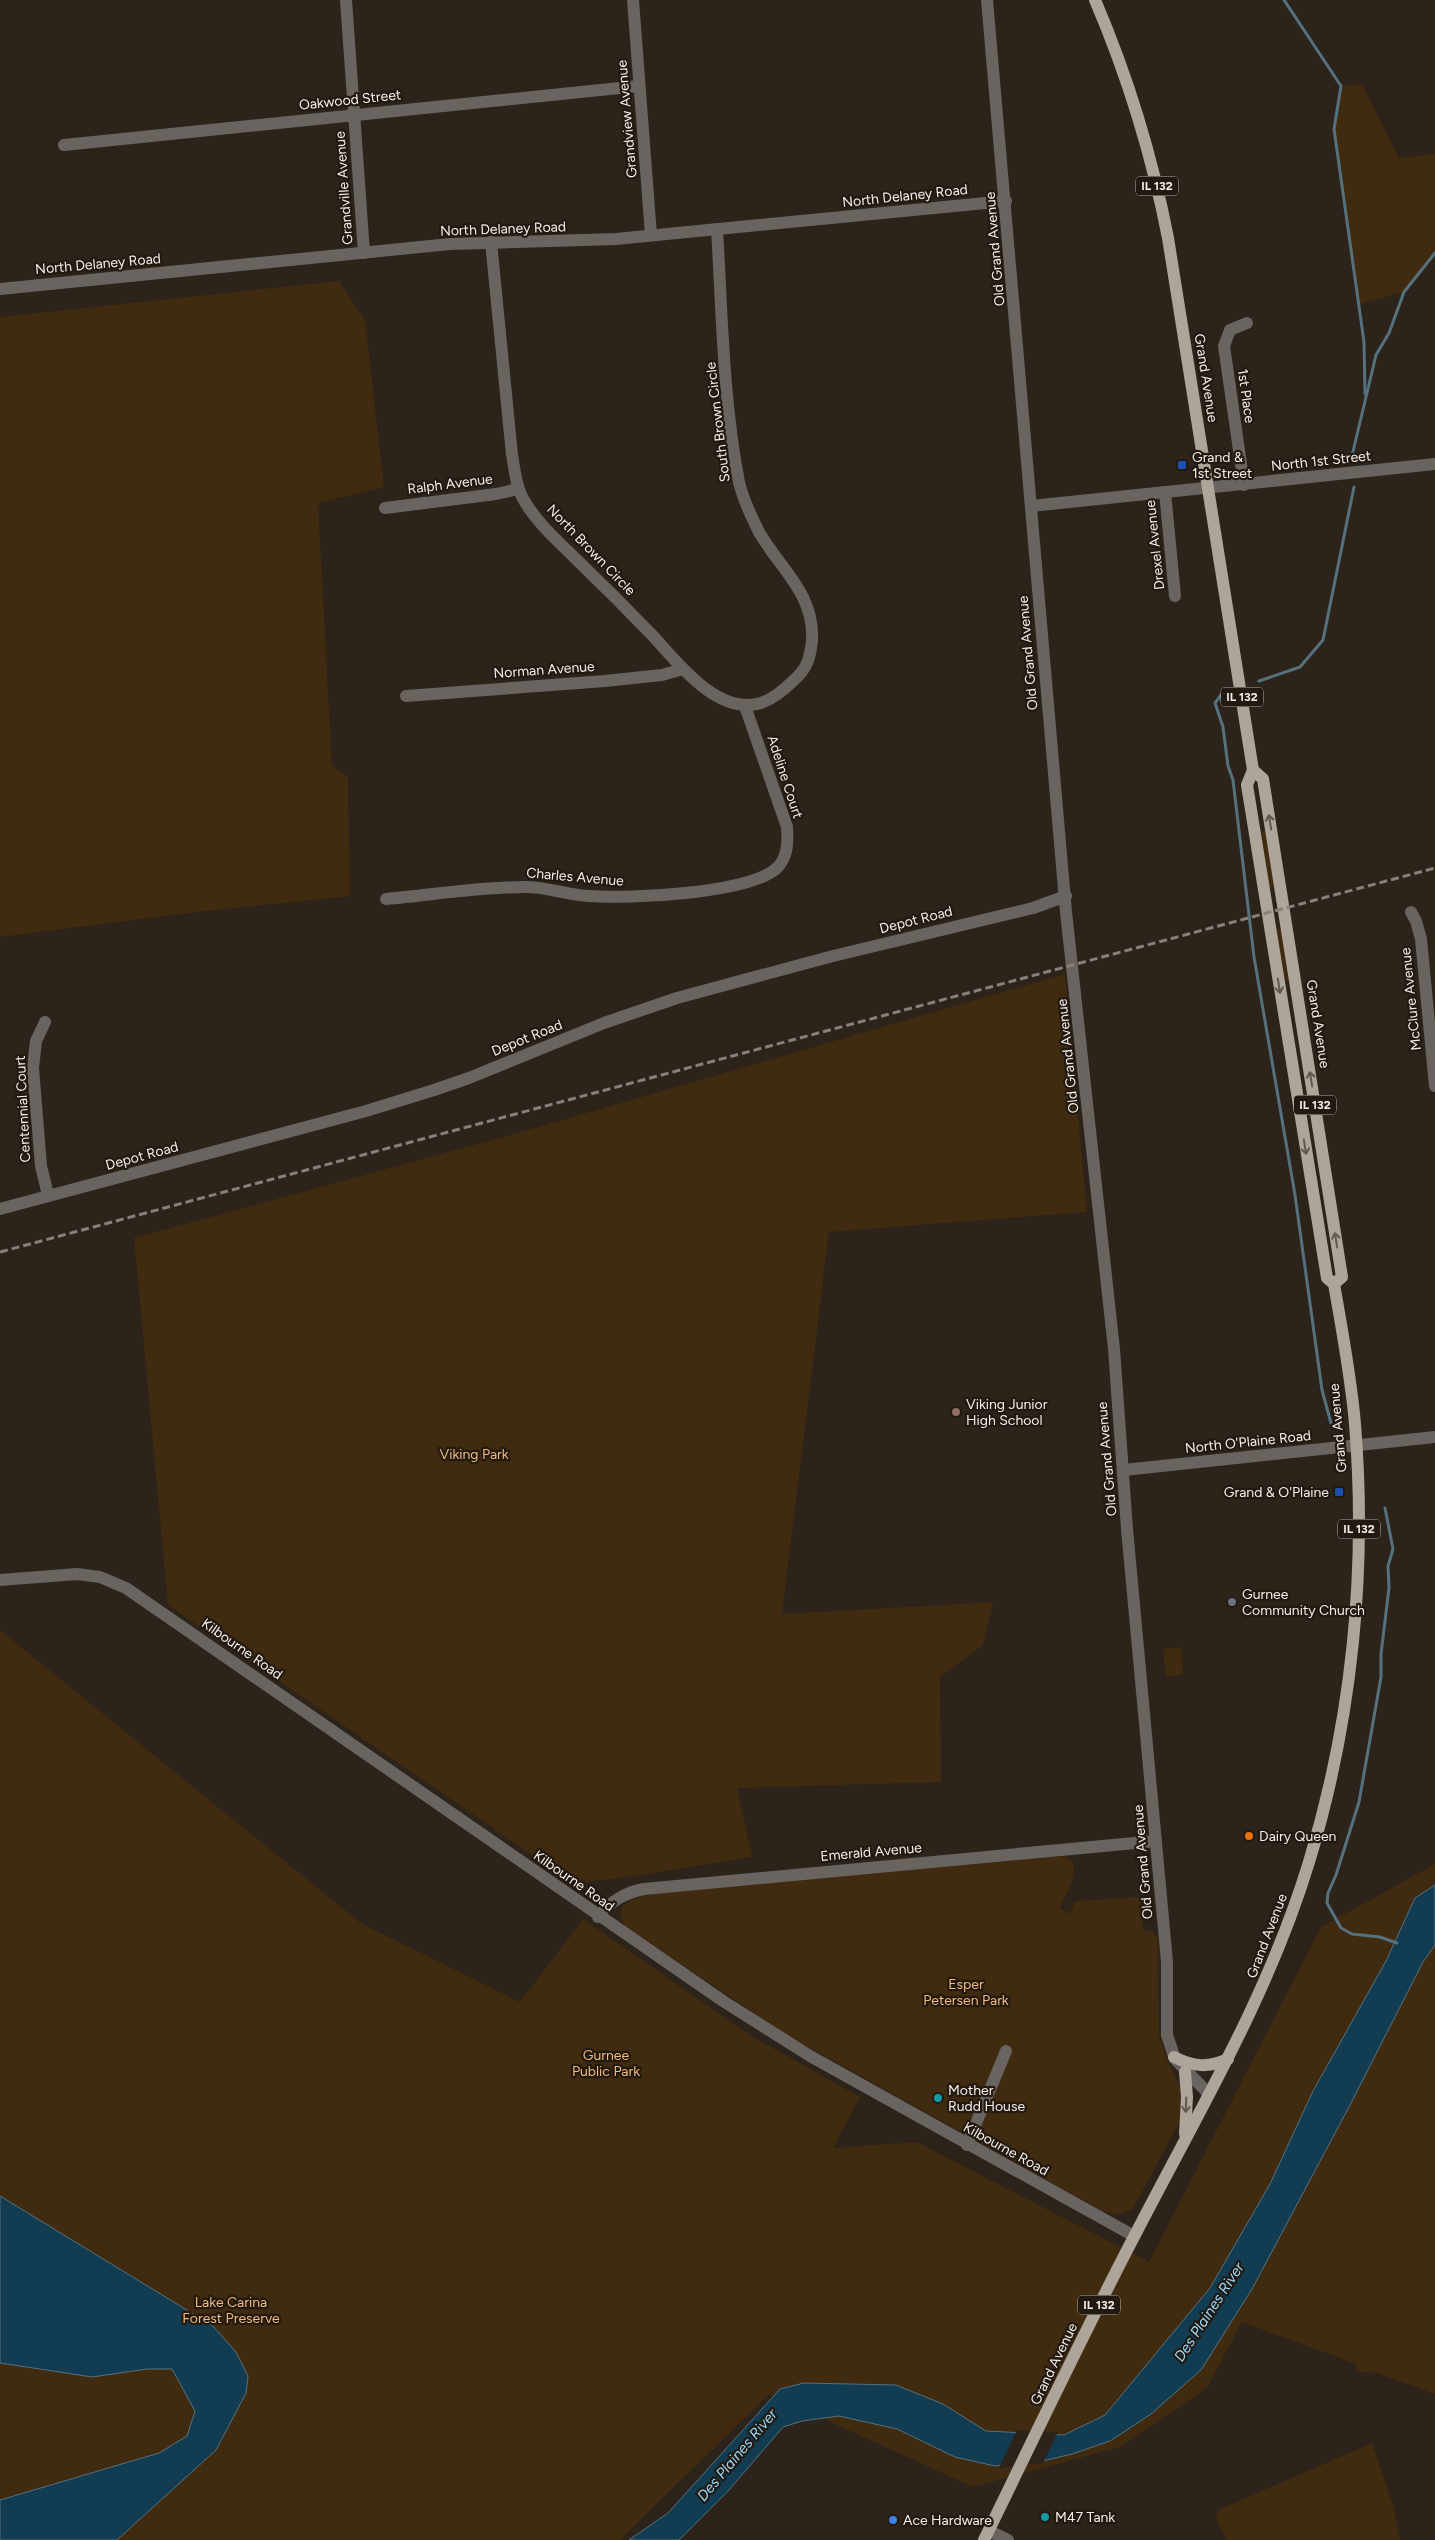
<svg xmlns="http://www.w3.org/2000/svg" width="1435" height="2540" font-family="Figtree,sans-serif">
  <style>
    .green { fill: #402a10 }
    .water { fill: #123c51; stroke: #56717e }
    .pier { fill: #2c231a }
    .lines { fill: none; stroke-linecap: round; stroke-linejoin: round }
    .stream { stroke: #56717e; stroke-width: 3 }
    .minor { stroke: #696460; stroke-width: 12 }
    .tertiary { stroke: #696460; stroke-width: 12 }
    .primary { stroke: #ada49a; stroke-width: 12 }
    .rail { stroke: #888079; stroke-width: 3; stroke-dasharray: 8 4; stroke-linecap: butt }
    .oneway { stroke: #61584f }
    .transit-dot { fill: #1a4fb4; stroke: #221a11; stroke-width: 2 }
    .education-dot { fill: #8d6e63; stroke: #221a11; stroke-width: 2 }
    .worship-dot { fill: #6b7280; stroke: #221a11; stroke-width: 2 }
    .food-dot { fill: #e8710a; stroke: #221a11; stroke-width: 2 }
    .culture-dot { fill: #0f9aa8; stroke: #221a11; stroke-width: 2 }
    .shop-dot { fill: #3f7fe0; stroke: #221a11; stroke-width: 2 }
    .labels { text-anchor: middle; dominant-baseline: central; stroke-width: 4.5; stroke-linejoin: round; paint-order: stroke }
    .shield { fill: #221a11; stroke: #b5aea8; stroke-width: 1 }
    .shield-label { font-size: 12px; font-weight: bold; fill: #f4eee8 }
    .street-label { font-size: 14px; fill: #f4eee8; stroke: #221a11 }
    .poi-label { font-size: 14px; fill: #f4eee8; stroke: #221a11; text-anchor: start }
    .park-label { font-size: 14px; fill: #f3ba7b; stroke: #221a11 }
    .water-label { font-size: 15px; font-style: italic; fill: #98d8fd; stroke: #221a11 }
  </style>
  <rect width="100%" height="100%" fill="#2c231a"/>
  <g class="green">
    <polygon points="1362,84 1399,158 1435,154 1435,253 1404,292 1359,304 1334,129 1341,86"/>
    <polygon points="339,281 365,320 384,487 318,503 332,765 348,777 350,896 188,913 0,937 0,317"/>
    <polygon points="1266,831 1275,887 1269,888 1260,832"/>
    <polygon points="1281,929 1289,981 1285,982 1275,930"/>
    <polygon points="1065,974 1087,1212 829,1232 782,1614 993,1602 983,1645 940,1677 941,1782 737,1788 752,1857 614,1879 573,1883 168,1605 134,1238 507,1136"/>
    <polygon points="0,1630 362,1924 520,2002 583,1919 753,2037 860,2097 833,2148 917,2142 1149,2262 1321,1927 1435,1864 1435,2394 1377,2373 1357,2372 1356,2364 1242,2322 1207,2388 1120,2447 973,2487 769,2394 620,2540 0,2540"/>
    <polygon points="1181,1647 1183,1675 1166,1676 1163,1649"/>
    <path d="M1064 1856C1086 1862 1066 1894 1060 1908L1070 1914 1075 1901 1140 1897 1143 1930 1153 1932 1158 1939 1159 2034 1165 2055 1182 2091 1180 2121 1133 2209 1117 2215 1101 2210 787 2035 625 1926C605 1897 655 1894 671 1892Z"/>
    <polygon points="1372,2443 1394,2508 1400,2540 1226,2540 1216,2518 1218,2510"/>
  </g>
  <g class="water">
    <polygon points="1435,1885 1435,1945 1423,1962 1350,2105 1252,2289 1201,2370 1151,2414 1110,2441 1072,2454 1047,2460 995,2466 955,2457 897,2429 839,2416 802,2421 783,2427 729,2490 679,2540 629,2540 668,2513 780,2389 804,2383 896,2385 943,2404 986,2431 1064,2435 1105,2415 1210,2288 1270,2184 1313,2091 1386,1961 1415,1898"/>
    <polygon points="0,2196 213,2326 236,2352 248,2376 246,2393 216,2450 117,2540 0,2540 0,2500 159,2453 187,2436 195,2411 172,2369 147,2369 92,2377 0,2363"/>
  </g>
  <polygon class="pier" points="1017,2430 1058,2432 1043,2463 999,2468"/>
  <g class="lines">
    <g class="stream">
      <polyline points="1284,0 1341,86 1334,129 1364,342 1365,394"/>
      <polyline points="1351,460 1376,355 1389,333 1404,292 1435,253"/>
      <polyline points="1259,681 1300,667 1323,640 1354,487"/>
      <polyline points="1221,695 1215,703 1223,727 1228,766 1233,780 1254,957 1295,1195 1322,1390 1331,1423"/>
      <polyline points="1385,1508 1393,1549 1388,1566 1389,1588 1381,1654 1381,1677 1359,1802 1336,1875 1328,1893 1327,1903 1341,1928 1352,1934 1380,1937 1397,1943"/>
    </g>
    <g class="minor">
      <polyline points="346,0 364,253"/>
      <polyline points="633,0 651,235"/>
      <polyline points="987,0 1066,912 1114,1349 1127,1529 1167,1962 1167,2035 1175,2059 1209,2094"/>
      <polyline points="64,145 639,86"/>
      <path d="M491 242 512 455C515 471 516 488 525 502 538 524 560 543 578 561 604 586 629 611 654 637 679 665 719 716 761 703 773 699 785 689 794 680 807 669 810 658 812 641 815 594 780 569 759 532 751 516 743 499 739 482 723 400 722 313 717 229"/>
      <polyline points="0,289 450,244 616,239 1006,201"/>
      <polyline points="1244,485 1224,346 1230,330 1247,323"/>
      <polyline points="1165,492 1175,596"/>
      <polyline points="1031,506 1435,464"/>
      <polyline points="385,508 496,494 518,489"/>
      <polyline points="406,696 605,681 662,675 683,669"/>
      <path d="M386 899C433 895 478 887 526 887 547 887 568 895 589 896 628 899 751 894 778 867 788 856 788 841 787 827L745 706"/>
      <polyline points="1411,912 1416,921 1421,939 1435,1086"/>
      <polyline points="45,1022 36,1041 33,1068 41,1166 48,1195"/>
      <polyline points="0,1209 366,1111 434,1090 469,1078 604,1023 677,998 833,956 1033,908 1066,896"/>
      <polyline points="0,1580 77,1574 100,1577 126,1588 723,2001 810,2056 1134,2236"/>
      <path d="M598 1917C611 1901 624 1893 644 1889L1156 1841"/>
      <polyline points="967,2145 1006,2051"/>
      <polyline points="989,2531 1008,2540"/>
    </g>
    <polyline class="tertiary" points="1124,1470 1435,1437"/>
    <g class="primary">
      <polyline points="1253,770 1263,779 1342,1277 1334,1284"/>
      <path d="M1174 2057C1194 2067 1208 2068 1228 2059"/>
      <polyline points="1185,2072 1187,2097 1185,2134"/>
      <path d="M984 2540C1034 2438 1083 2334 1136 2233 1199 2111 1269 1994 1309 1862 1352 1721 1367 1571 1355 1424 1351 1377 1342 1330 1334 1284L1327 1278 1247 785 1253 770 1168 238C1152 156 1128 77 1095 0"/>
    </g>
    <polyline class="rail" points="0,1252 1435,868"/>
  </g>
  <defs><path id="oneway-shaft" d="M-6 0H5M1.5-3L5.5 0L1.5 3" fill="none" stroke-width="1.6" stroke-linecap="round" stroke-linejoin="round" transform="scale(1.25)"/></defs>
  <g class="oneway">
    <use href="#oneway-shaft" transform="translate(1270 822) rotate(-99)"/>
    <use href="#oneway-shaft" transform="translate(1279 986) rotate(81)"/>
    <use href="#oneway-shaft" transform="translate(1311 1079) rotate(-99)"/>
    <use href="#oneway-shaft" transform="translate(1305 1147) rotate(81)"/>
    <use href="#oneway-shaft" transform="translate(1336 1240) rotate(-99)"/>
    <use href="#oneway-shaft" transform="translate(1186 2105) rotate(92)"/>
  </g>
  <g class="transit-dot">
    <rect x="1177" y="460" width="10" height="10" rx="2.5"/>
    <rect x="1334" y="1487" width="10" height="10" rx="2.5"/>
  </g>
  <circle class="education-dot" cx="956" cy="1412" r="5"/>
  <circle class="worship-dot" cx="1232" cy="1602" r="5"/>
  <circle class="food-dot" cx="1249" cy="1836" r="5"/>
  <g class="culture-dot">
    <circle cx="938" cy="2098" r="5"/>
    <circle cx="1045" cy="2517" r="5"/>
  </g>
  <circle class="shop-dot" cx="893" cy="2520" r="5"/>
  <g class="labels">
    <g class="shield">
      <rect x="1136" y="176.5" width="42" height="19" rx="4"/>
      <rect x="1221" y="687.5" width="42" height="19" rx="4"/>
      <rect x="1294" y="1095.5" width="42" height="19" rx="4"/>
      <rect x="1338" y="1519.5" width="42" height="19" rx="4"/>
      <rect x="1078" y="2295.5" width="42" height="19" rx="4"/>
    </g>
    <g class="shield-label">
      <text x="1157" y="186">IL 132</text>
      <text x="1242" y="697">IL 132</text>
      <text x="1315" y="1105">IL 132</text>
      <text x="1359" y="1529">IL 132</text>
      <text x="1099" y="2305">IL 132</text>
    </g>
    <g class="street-label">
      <text transform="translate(350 100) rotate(-6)">Oakwood Street</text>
      <text transform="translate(627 119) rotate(-95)">Grandview Avenue</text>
      <text transform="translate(344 188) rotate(-94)">Grandville Avenue</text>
      <text transform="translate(905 196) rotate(-6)">North Delaney Road</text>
      <text transform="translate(503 229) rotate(-2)">North Delaney Road</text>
      <text transform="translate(995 249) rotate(-95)">Old Grand Avenue</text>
      <text transform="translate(98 264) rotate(-5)">North Delaney Road</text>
      <text transform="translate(1206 378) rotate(81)">Grand Avenue</text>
      <text transform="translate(1246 396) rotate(82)">1st Place</text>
      <text transform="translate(718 422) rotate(-97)">South Brown Circle</text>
      <text transform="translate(1321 461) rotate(-6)">North 1st Street</text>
      <text transform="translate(450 484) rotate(-7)">Ralph Avenue</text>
      <text transform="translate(1155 545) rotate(-96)">Drexel Avenue</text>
      <text transform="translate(591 550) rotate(46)">North Brown Circle</text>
      <text transform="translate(1028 653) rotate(-95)">Old Grand Avenue</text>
      <text transform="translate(544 670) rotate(-4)">Norman Avenue</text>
      <text transform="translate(785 777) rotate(72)">Adeline Court</text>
      <text transform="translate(575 877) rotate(5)">Charles Avenue</text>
      <text transform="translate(916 920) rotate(-14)">Depot Road</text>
      <text transform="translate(1411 999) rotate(-96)">McClure Avenue</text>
      <text transform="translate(1318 1024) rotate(81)">Grand Avenue</text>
      <text transform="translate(527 1038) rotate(-22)">Depot Road</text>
      <text transform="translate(1068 1056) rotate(-96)">Old Grand Avenue</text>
      <text transform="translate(23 1109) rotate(-93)">Centennial Court</text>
      <text transform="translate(142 1156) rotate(-15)">Depot Road</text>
      <text transform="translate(1338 1428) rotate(-95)">Grand Avenue</text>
      <text transform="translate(1248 1442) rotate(-6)">North O'Plaine Road</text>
      <text transform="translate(1107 1459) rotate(-95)">Old Grand Avenue</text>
      <text transform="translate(242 1649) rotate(35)">Kilbourne Road</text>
      <text transform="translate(871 1852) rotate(-5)">Emerald Avenue</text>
      <text transform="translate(1143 1862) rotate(-95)">Old Grand Avenue</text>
      <text transform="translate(574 1881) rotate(35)">Kilbourne Road</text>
      <text transform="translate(1267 1936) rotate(-69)">Grand Avenue</text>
      <text transform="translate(1006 2149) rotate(29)">Kilbourne Road</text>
      <text transform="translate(1054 2364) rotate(-64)">Grand Avenue</text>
    </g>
    <g class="poi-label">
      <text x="1192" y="457">Grand &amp;<tspan x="1192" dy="16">1st Street</tspan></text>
      <text x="966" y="1404">Viking Junior<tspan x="966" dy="16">High School</tspan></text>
      <text x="1329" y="1492" text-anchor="end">Grand &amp; O'Plaine</text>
      <text x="1242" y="1594">Gurnee<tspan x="1242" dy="16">Community Church</tspan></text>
      <text x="1259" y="1836">Dairy Queen</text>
      <text x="948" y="2090">Mother<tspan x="948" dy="16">Rudd House</tspan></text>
      <text x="1055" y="2517">M47 Tank</text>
      <text x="903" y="2520">Ace Hardware</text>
    </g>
    <g class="park-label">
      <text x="474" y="1454">Viking Park</text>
      <text x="966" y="1984">Esper<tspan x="966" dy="16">Petersen Park</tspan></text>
      <text x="606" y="2055">Gurnee<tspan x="606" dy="16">Public Park</tspan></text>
      <text x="231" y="2302">Lake Carina<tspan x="231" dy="16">Forest Preserve</tspan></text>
    </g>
    <g class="water-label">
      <text transform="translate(1209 2312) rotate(-57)">Des Plaines River</text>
      <text transform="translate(737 2455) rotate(-50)">Des Plaines River</text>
    </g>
  </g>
</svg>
